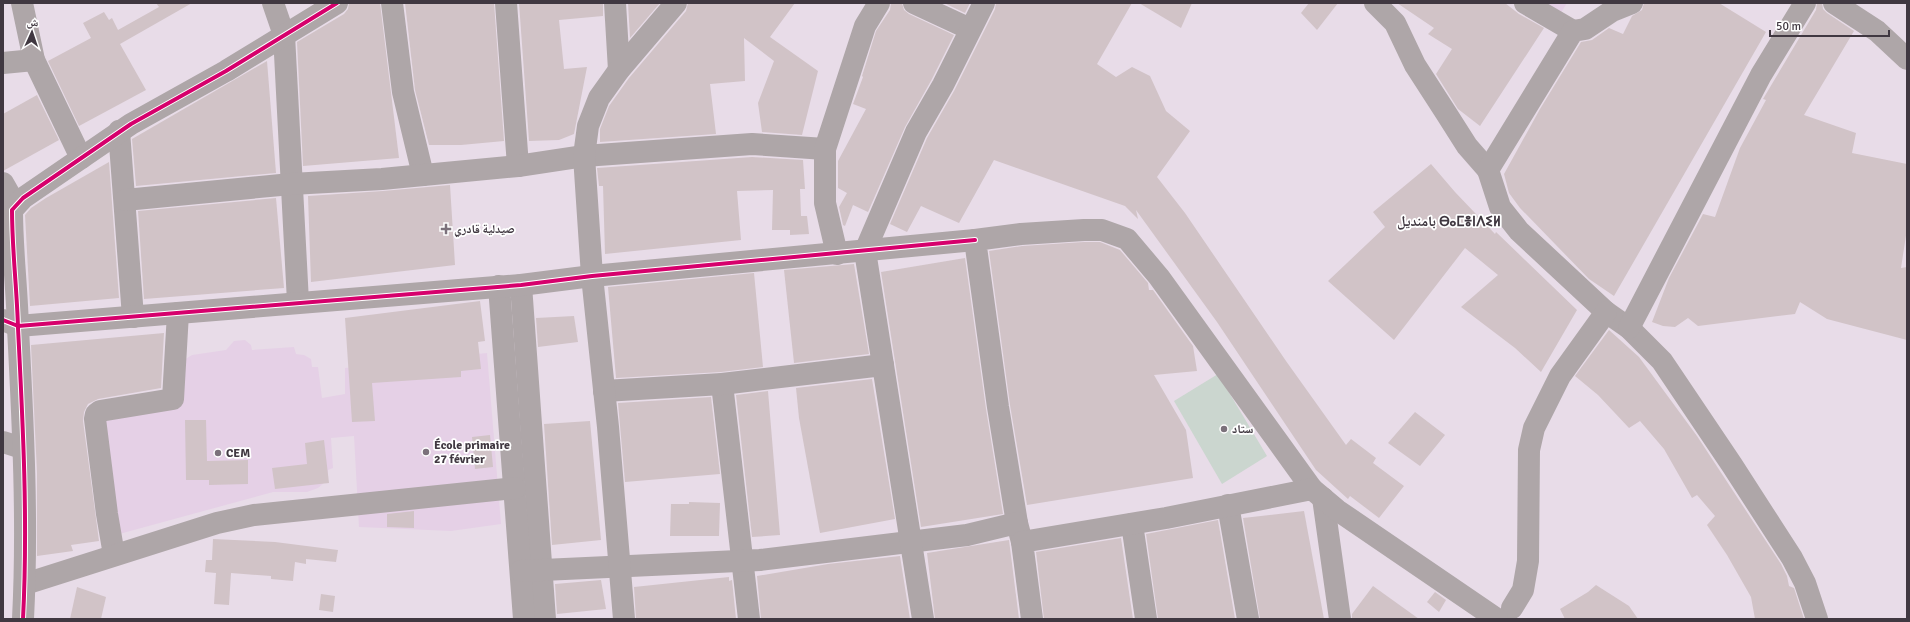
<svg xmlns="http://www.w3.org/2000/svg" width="1910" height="622" font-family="Signika,'Noto Naskh Arabic','Noto Sans Tifinagh',sans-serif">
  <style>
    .built { fill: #e5d0e6 }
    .green { fill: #cbd6cf }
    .building { fill: #d1c3c7 }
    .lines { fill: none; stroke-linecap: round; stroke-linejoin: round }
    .minor { stroke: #aea6a8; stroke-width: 22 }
    .cycleway-casing { stroke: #fff; stroke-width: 6 }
    .cycleway { stroke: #d6006c; stroke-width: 4 }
    .poi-dot { fill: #7b717b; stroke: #fff; stroke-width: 1.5 }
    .labels { text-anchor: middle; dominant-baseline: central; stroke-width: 3.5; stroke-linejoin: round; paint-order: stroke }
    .poi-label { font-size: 12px; font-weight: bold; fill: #403841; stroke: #fff; text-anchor: start }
    .quarter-label { font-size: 14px; font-weight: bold; fill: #403841; stroke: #fff }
  </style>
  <rect width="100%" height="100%" fill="#e8dce8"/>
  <g class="built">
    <polygon points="1539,3 1567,3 1559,16"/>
    <polygon points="245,340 251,345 252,350 294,347 296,354 304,355 311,359 312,367 318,367 322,398 345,394 345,368 487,353 501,524 451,531 359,527 354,436 331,438 333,468 328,470 328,479 318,488 307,492 273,492 112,536 99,416 178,407 181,362 192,355 226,350 234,341"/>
  </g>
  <polygon class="green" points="1218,374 1267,456 1222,484 1174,401"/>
  <g class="building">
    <polygon points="156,3 192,3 120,44 146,90 79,126 48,61 91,38 83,23 104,12 109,20 112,18 118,30 159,7"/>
    <polygon points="349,3 380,3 399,158 303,166 297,42 344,14 348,9"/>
    <polygon points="405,3 494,3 504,141 461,145 429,145 415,90"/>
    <polygon points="519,3 603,3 603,16 559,20 564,69 587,67 574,134 559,140 529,141"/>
    <polygon points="628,3 660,3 630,38"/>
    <polygon points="688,3 795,3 770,37 818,71 802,135 762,132 758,103 774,61 744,38 745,81 710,84 716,134 600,142 600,129 609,106 629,78 686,11"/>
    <polygon points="891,3 902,3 904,10 909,14 954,35 932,79 905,127 868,212 853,205 845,226 843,225 839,207 847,193 838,188 838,161 866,109 853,104 863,77 862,76 876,31 890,10"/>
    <polygon points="944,3 970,3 965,13"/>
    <polygon points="996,3 1132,3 1097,64 1116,77 1132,67 1150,76 1166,111 1190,131 1157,177 1185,213 1286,361 1346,445 1351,439 1376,458 1373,463 1404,486 1379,518 1350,496 1348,499 1316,470 1217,322 1136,210 1138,219 1125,206 994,160 959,223 921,206 907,232 890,224 927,138 954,91 995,9"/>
    <polygon points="1139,3 1192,3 1181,28"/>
    <polygon points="1309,3 1338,3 1317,30 1301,13"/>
    <polygon points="1397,3 1505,3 1519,14 1544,28 1480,126 1458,109 1436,74 1452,49 1428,34 1434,28"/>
    <polygon points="1644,3 1719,3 1766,32 1614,296 1589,279 1520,208 1509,193 1504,174 1540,109 1581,42 1592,40 1609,28 1623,34 1632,16 1642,10"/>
    <polygon points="1817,3 1822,3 1823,9 1827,13 1854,31 1804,115 1856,133 1852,153 1907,164 1907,229 1901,268 1907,267 1907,340 1827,319 1800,302 1795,314 1698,326 1688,318 1675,327 1663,326 1652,322 1669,278 1703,214 1715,217 1740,148 1766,100 1763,99 1816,10"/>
    <polygon points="267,61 276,173 136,186 132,139"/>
    <polygon points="37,95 59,140 3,171 3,114"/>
    <polygon points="752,157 803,160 805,189 800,189 801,216 807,216 809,234 790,235 790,230 772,230 773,190 737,191 741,240 605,254 603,186 599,186 597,168"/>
    <polygon points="109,162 119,298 30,306 25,215 31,208 46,198"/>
    <polygon points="1431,164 1455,192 1495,234 1496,232 1577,310 1541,372 1515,348 1461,307 1498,275 1465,248 1394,340 1328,281 1385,227 1373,212"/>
    <polygon points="450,185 455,265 311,282 308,196 383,191"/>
    <polygon points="276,198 284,288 144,299 138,211"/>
    <polygon points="1084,242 1100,242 1120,250 1148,283 1149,290 1153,290 1193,346 1197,371 1154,375 1186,430 1193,478 1027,505 1010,405 989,251 1022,246"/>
    <polygon points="965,258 986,409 1003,514 921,527 881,272"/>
    <polygon points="854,264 869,354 794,363 784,270"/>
    <polygon points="754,273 763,367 721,372 616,378 608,287"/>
    <polygon points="480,301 485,341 478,342 481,369 461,371 461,377 372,383 375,421 352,422 345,318"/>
    <polygon points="574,316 578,342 538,347 536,318"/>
    <polygon points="1609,330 1639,357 1697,436 1781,564 1787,576 1789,586 1794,588 1804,619 1755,619 1751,597 1727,555 1707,525 1715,516 1697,495 1692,498 1664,449 1640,421 1629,428 1598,395 1575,376"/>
    <polygon points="164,333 161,388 98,399 88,404 84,412 83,421 99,541 71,545 73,551 37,556 37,473 31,345"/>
    <polygon points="872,379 895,519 820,533 799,418 796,388"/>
    <polygon points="768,391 780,535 752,537 736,395"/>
    <polygon points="711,397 720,474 625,482 618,403"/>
    <polygon points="1415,412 1445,435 1420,466 1388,443"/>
    <polygon points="185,420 206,420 207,461 248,460 248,484 209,485 209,480 186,480"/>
    <polygon points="590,421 601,540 552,545 544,424"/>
    <polygon points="490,435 493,467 475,469 472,437"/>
    <polygon points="324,440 329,483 275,489 272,468 307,464 305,443"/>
    <polygon points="689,502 720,503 719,536 670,536 671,504 689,504"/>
    <polygon points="414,511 414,528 387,527 387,514"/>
    <polygon points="1304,511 1324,619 1260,619 1243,518"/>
    <polygon points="1218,520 1235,619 1158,619 1146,534"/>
    <polygon points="1121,538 1133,619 1044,619 1036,552"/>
    <polygon points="213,539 275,542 338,550 336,562 306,559 306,564 295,562 293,581 271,579 271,576 231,573 229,605 214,604 216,573 205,572 206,560 212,560"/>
    <polygon points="1009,540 1019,619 935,619 927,553"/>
    <polygon points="900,556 910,619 761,619 757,576 828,564"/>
    <polygon points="729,577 729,581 732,580 736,619 636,619 634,587"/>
    <polygon points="601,580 606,609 557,614 555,584"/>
    <polygon points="1596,585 1629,606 1638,619 1565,619 1560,609 1588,592"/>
    <polygon points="1373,586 1419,619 1352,619 1352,614"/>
    <polygon points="77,587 106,597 101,619 70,619"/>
    <polygon points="1435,592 1446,600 1439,612 1427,602"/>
    <polygon points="321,594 335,596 333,612 319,610"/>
  </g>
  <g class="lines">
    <g class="minor">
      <polyline points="22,3 34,60 81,158"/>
      <polyline points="273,3 284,35 298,302"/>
      <polyline points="392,3 403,92 423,175"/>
      <polyline points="506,3 518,166"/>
      <polyline points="615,3 619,70"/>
      <polyline points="914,3 970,29"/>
      <polyline points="1375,3 1395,23 1415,65 1446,113 1467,146 1488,170"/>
      <polyline points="1525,3 1573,31"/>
      <polyline points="1632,3 1612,11 1585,29 1573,31 1488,170 1500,207 1519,231 1606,312 1629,328 1662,361 1732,465 1792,558 1805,583 1817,619"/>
      <polyline points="1834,3 1877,31 1907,59"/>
      <polyline points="3,63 34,60"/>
      <polyline points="119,131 133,317"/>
      <polyline points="3,183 15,204 3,204"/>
      <polyline points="125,200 291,184 382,179 518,166 584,156 752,144 825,149"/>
      <polyline points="837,254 825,203 825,149 865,26 879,3"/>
      <polyline points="521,285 545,619"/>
      <polyline points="499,286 524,619"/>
      <polyline points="3,320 18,326 521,285 592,276 975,240"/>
      <polyline points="1629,328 1761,75 1805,3"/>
      <polyline points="722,384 749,619"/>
      <polyline points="604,391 722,384 883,365"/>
      <polyline points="3,442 22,448"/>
      <polyline points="1323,498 1340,619"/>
      <polyline points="1228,505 1248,619"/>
      <polyline points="1132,524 1146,619"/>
      <polyline points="1022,542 1017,523 998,407 975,240 1021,234 1084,230 1102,230 1127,239 1159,277 1312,489"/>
      <polyline points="114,555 107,514 95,419 96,414 100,411 173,399 178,313"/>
      <polyline points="521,571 760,560 967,535 1017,523"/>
      <polyline points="25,584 217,523 254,515 515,488"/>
      <polyline points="1512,608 1523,590 1528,561 1529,450 1534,428 1560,376 1606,312"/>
      <path d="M23 619C28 522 23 425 18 328 17 289 12 250 12 210L23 198 131 124 226 71 337 3"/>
      <polyline points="624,619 608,427 592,276 584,156 588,126 599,98 619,70 676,3"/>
      <polyline points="923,619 865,251 916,132 943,85 984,3"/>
      <polyline points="1032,619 1022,542 1166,518 1312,489 1337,510 1497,619"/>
    </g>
    <defs>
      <g id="cycleway">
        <polyline points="3,320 18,326 521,285 592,276 975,240"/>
        <path d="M23 619C28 522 23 425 18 328 17 289 12 250 12 210L23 198 131 124 226 71 337 3"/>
      </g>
    </defs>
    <use href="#cycleway" class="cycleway-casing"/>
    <use href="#cycleway" class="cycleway"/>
  </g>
  <g class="poi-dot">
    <path d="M444 223h4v4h4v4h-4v4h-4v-4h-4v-4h4z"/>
    <circle cx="1224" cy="429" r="4"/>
    <circle cx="426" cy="452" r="4"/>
    <circle cx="218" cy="453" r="4"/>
  </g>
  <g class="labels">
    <g class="poi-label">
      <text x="454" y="229">صيدلية قادري</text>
      <text x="1232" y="429">ستاد</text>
      <text x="434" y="445">École primaire<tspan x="434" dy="14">27 février</tspan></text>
      <text x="226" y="453">CEM</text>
    </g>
    <g class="quarter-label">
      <text x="1449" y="221">بامنديل ⴱⴰⵎⴻⵏⴷⵉⵍ</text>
    </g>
  </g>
  <rect width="1910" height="622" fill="none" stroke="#403841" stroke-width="8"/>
  <g transform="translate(32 32) rotate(3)" stroke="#ffffff" stroke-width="3" paint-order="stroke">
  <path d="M0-3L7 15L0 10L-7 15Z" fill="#403841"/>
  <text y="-6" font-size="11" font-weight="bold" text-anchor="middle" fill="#403841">ش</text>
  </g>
  <path d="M1770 30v6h119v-6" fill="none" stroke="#403841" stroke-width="2"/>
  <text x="1776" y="30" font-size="12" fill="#403841" stroke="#ffffff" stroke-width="3" paint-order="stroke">50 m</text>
</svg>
